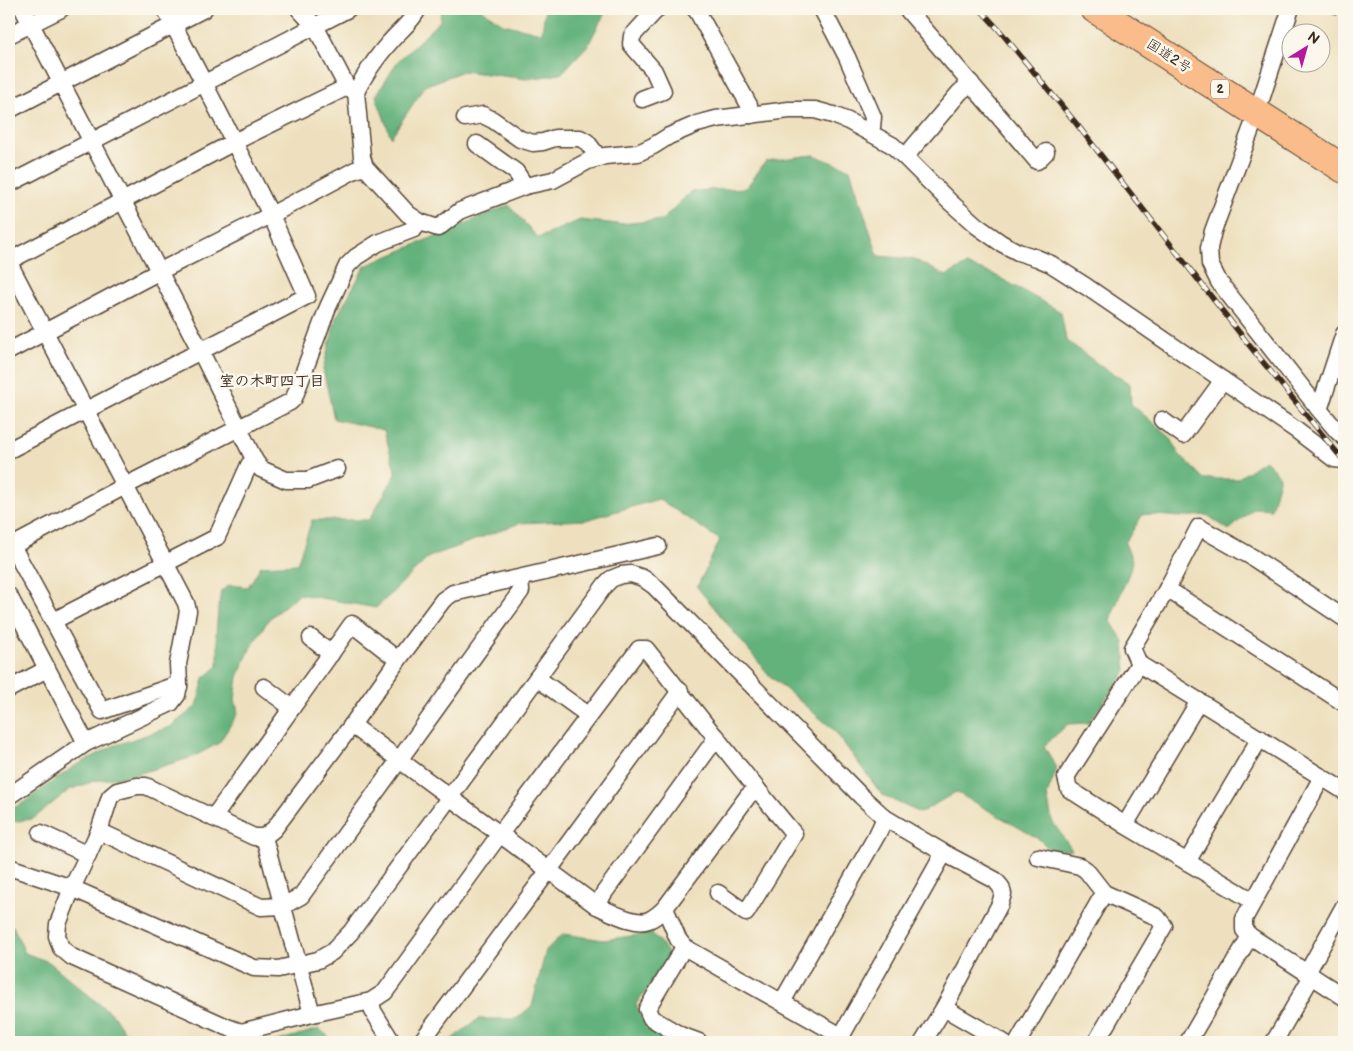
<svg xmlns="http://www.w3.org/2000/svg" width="1353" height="1051" font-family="'Balsamiq Sans','Klee One',sans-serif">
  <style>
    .forest { fill: #63b27c; stroke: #4f6e4d }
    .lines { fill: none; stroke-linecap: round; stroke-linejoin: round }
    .stream { stroke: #7fbcf2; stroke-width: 4 }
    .street-casing { stroke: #564536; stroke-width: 19 }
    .highway-casing { stroke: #564536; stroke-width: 30 }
    .path { stroke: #564536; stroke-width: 2.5; stroke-dasharray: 4 4; stroke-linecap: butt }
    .street { stroke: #fff; stroke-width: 16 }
    .highway { stroke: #f9bc8a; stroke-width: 28 }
    .rail-casing { stroke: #3b2a1e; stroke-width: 5.5 }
    .rail { stroke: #fbf7ec; stroke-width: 4; stroke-dasharray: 11; stroke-linecap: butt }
    .labels { text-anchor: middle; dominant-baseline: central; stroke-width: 5; stroke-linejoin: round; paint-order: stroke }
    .shield { fill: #fbf7ec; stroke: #75685c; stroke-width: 1 }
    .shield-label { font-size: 12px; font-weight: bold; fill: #3b2a1e }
    .street-label { font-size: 14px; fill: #3b2a1e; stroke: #fbf7ec }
    .neighbourhood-label { font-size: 15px; font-weight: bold; fill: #3b2a1e; stroke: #fbf7ec }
  </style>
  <rect width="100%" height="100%" fill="#fbf7ec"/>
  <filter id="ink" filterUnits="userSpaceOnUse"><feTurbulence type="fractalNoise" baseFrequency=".02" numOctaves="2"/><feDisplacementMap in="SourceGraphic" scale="10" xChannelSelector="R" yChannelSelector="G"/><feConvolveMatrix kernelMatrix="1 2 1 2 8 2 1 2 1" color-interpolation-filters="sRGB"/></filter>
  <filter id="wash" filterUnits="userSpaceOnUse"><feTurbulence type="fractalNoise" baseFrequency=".0096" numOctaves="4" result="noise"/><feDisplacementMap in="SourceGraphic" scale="20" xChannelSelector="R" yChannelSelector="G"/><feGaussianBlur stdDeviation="1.12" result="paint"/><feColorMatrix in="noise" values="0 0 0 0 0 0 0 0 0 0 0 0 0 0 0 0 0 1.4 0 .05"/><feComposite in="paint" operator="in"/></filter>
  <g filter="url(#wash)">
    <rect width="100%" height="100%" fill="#eee0be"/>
    <g class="forest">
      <polygon points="441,9 481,9 503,24 542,33 545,10 544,9 607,9 588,45 561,74 527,79 463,71 425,86 391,137 376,96 398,61 440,21"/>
      <polygon points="813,155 850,169 878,256 914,259 946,276 966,265 993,274 1061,312 1066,340 1102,367 1130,384 1131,404 1171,438 1178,453 1204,479 1237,479 1265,460 1280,476 1271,509 1254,508 1229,530 1207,515 1180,517 1143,514 1125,543 1133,563 1110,620 1124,642 1126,671 1088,723 1068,724 1044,746 1057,768 1047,795 1052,821 1072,850 1049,849 1039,839 956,792 920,813 882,795 834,730 770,676 697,587 720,540 659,499 586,520 520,523 429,557 376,608 299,594 269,619 250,649 238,677 235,699 238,713 219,743 193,757 134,775 94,781 69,790 33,819 9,822 9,810 23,803 73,767 113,746 170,727 197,706 204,678 218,666 218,646 216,634 218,610 221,591 230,585 248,587 261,566 297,564 312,520 369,520 396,474 384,430 334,419 323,369 336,318 365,266 509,205 538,238 580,220 619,224 662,220 691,191 746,188 766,161"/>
      <polygon points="9,926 13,926 25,953 49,962 114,1016 131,1042 9,1042"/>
      <polygon points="652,933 673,958 636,1004 646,1028 680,1042 452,1042 452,1039 478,1019 516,1019 532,1006 546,950 563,934 604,940"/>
      <polygon points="319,1029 335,1042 274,1042"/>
    </g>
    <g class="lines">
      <polyline class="stream" points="1342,9 1344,10"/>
    </g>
  </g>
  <g filter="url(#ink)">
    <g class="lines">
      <defs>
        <g id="street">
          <polyline points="23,9 200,350 255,461 261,469 286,480 308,480 337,469"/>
          <polyline points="299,9 315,26 347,87 355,91"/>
          <path d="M418 9C412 22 399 31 390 42 378 55 363 77 356 92L362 157 365 167 408 214 420 222 438 228 460 211 525 186 553 180 588 161 605 156 638 153 653 146 669 136 697 124 716 119 789 110H815L833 115 848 121 892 145 905 157 950 202 977 226 1001 243 1018 252 1037 258 1051 264 1087 287 1296 430 1334 459 1344 460"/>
          <polyline points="695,9 697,11 749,105 751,115"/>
          <polyline points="822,9 847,57 873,117 872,127 869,132"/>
          <polyline points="907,9 1037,161 1046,152"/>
          <polyline points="1290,9 1290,11 1253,124 1213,231 1209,248 1210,264 1219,282 1322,413 1337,431 1344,437"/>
          <polyline points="9,35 61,9"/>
          <polyline points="642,99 663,91 654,71 631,44 632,36 657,9"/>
          <polyline points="9,110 204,9"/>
          <polyline points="465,118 483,115 493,120 520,139 533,143 543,142 555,138 580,138 587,142 599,158"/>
          <polyline points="477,144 516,172 525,186"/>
          <polyline points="905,157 960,92 971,83"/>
          <polyline points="9,184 348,9"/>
          <polyline points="9,261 234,142 347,87"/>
          <polyline points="9,263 186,603 188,611 178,664 179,685 177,695 171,703 86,743 9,796"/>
          <polyline points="9,351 158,272 271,215 355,170 365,167"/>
          <polyline points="1318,408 1321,404 1344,334"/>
          <polyline points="1162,420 1183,435 1223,380"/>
          <polyline points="9,450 307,296 271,215 204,83 165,9"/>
          <polyline points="9,540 102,711 173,686 179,687"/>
          <polyline points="12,546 125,486 290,402 294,398 328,307 347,266 356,257 378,243 414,229 420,222"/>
          <path d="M658 546 453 593 443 600 398 660 352 725 274 829 264 837H254L146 786H137L117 791 110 797 99 831 72 888 58 924 57 936 61 948 72 957 227 1027 241 1032 312 1014 371 1001 385 992 500 834 639 649H646C695 711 743 773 794 834L746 913 718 893"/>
          <polyline points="1167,589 1344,703"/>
          <polyline points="9,596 86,743"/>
          <polyline points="1344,618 1252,557 1199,527 1167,589 1132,648 1139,664 1344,791"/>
          <polyline points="53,621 217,537 249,465 255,461"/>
          <polyline points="311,638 331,654"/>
          <polyline points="1139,664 1066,777 1069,789 1125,825 1253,901"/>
          <polyline points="537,678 588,715"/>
          <polyline points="264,687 292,708"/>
          <polyline points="9,689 47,669"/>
          <path d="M352 725 597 906C611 912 635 926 649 920 656 917 660 913 665 908L748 796 757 789"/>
          <polyline points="1322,777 1244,919 1244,930 1250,936 1344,997"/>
          <polyline points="213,818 352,624 398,660"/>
          <polyline points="1125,825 1199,701"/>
          <polyline points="99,831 261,907 283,906 301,896 521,591 520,579"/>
          <polyline points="41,833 88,855"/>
          <polyline points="264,837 312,1014"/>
          <polyline points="1038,857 1080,866 1086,870 1104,893 1157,917 1164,926 1096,1042"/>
          <polyline points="1187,862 1260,738"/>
          <polyline points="9,867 72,888 254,968 278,969 318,960 332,952 351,932 605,585 611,579 621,575 631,574 643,578 654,586 861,796 885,818 944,853 995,880 1001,887 1003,894 1000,904 944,1008 923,1042"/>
          <polyline points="597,906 604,893 717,737"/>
          <polyline points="665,908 678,939 684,947 841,1036"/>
          <polyline points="684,947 647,1009 651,1018 680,1035 699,1042"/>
          <polyline points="1307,973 1344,906"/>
          <polyline points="371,1001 373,1011 392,1042"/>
          <polyline points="782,1002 878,833 885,818"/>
          <polyline points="944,1008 1003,1042"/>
          <polyline points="421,1042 549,870 680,691"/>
          <polyline points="838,1042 944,853"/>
          <polyline points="1018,1042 1104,893"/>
          <polyline points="1188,1042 1250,936"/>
          <polyline points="1274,1042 1312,976"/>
        </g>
        <polyline id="highway" points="1095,9 1344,169"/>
      </defs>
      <use href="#street" class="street-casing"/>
      <use href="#highway" class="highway-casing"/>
      <polyline class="path" points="1326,9 1344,17"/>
      <use href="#street" class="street"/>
      <use href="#highway" class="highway"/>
      <defs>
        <polyline id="rail" points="980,9 1000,31 1075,122 1249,345 1344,461"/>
      </defs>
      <use href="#rail" class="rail-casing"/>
      <use href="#rail" class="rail"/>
    </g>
  </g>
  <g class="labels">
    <rect class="shield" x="1211" y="79.5" width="18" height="19" rx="4"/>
    <g class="shield-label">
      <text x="1220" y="89">2</text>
    </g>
    <g class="street-label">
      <text transform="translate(1169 56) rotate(33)">国道2号</text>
    </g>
    <g class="neighbourhood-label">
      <text x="272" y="381">室の木町四丁目</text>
    </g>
  </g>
  <rect width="1353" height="1051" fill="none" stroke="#fbf7ec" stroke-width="30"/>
  <g transform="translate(1306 48) rotate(37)"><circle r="24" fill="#fbf7ec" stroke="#aea59a"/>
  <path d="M0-4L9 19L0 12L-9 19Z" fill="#b5179e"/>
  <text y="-8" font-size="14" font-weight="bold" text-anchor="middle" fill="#3b2a1e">N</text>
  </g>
</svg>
